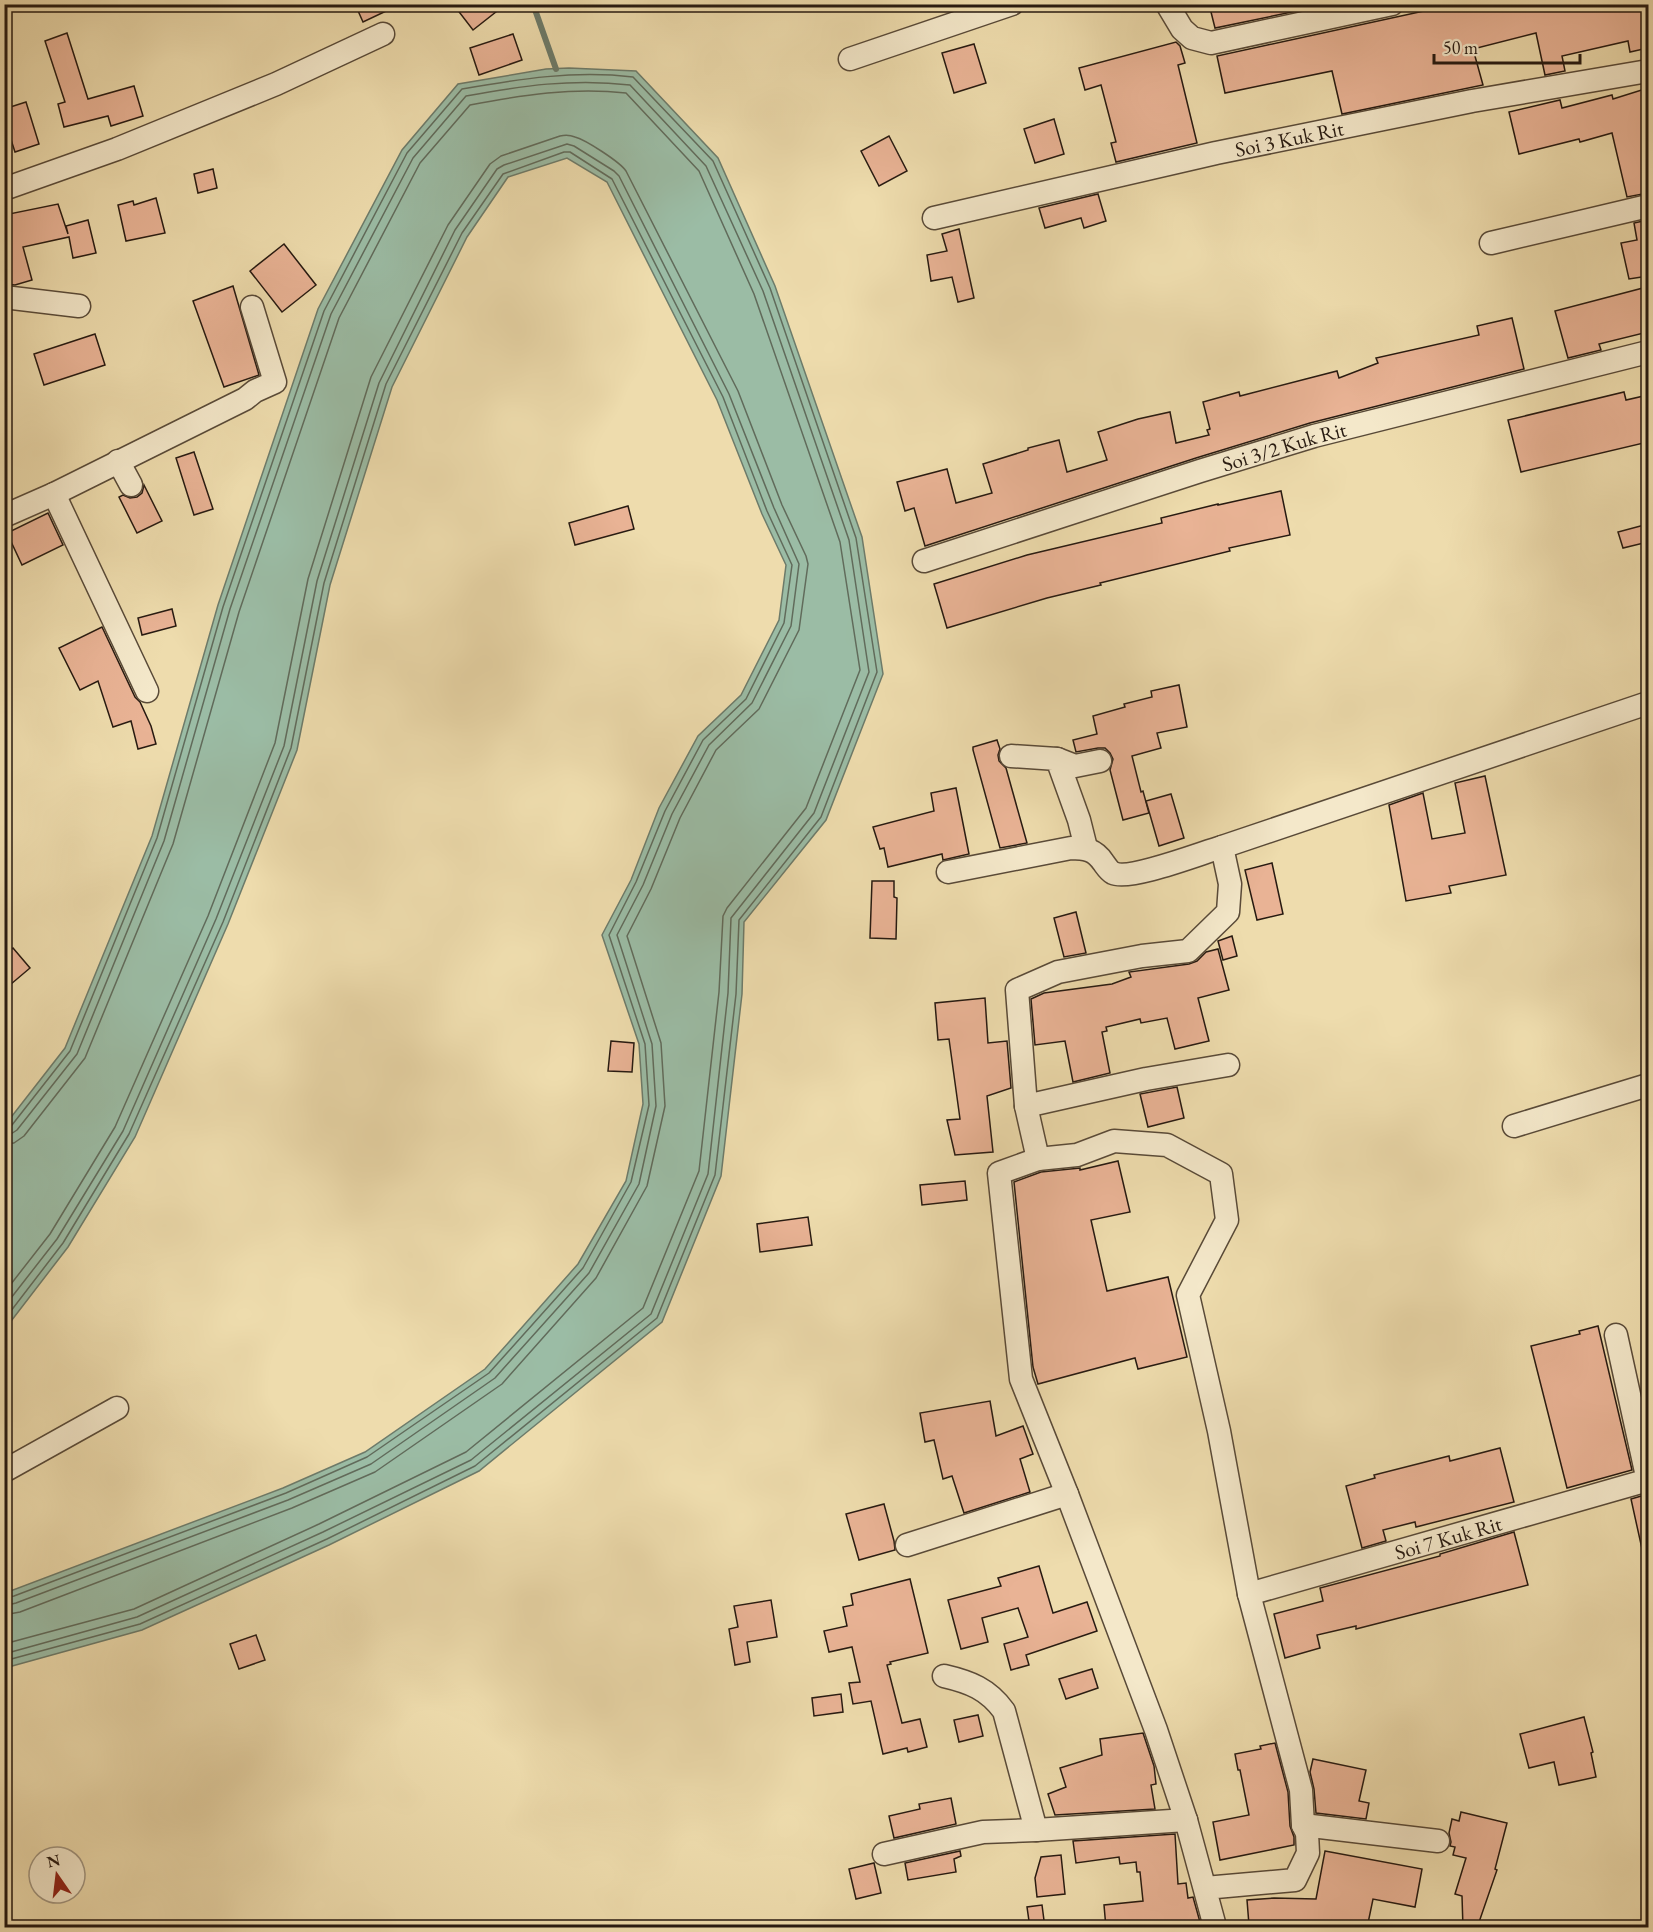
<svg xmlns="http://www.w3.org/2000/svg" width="1653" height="1932" font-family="'EB Garamond',serif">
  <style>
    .water { fill: #9bbca5; stroke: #6d7b6a; stroke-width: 1.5 }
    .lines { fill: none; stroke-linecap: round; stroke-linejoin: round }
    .shore { stroke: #616b5b; stroke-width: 1.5 }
    .stream { stroke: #6d7b6a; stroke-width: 6 }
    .building { fill: #e9b395; stroke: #271a11; stroke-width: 1.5 }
    .street-casing { stroke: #594a38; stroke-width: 25 }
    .street { stroke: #f4e8ca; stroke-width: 22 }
    .rail-casing { stroke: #271a11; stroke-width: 7 }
    .rail { stroke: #f4e8ca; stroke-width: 4.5; stroke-dasharray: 14; stroke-linecap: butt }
    .labels { text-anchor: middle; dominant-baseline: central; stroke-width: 4.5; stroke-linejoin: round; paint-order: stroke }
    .street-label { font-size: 21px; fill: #271a11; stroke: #f4e8ca }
  </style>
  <rect width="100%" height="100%" fill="#eedcad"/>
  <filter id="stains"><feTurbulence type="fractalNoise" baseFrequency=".00333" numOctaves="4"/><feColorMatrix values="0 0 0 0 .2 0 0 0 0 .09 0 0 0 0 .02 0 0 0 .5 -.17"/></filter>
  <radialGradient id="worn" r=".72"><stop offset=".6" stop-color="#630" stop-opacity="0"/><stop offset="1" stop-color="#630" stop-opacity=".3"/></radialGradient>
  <polygon class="water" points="569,68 636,71 718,158 775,286 862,537 883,674 826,820 744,922 742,994 721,1176 662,1322 479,1471 329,1545 142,1630 5,1668 5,1593 283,1488 365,1452 485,1369 578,1264 626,1181 643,1104 639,1044 602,935 631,880 659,808 698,736 741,695 779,620 786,565 762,514 717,400 607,182 567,158 508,177 467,237 392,387 330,585 297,750 228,924 135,1137 68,1247 5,1329 5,1125 65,1048 152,836 218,605 318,309 402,150 458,84 546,69"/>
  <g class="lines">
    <g class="shore">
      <path d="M4 1128 12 1125 70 1051 157 838 223 607 324 311 407 153 462 89C520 79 574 70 633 77L713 161 770 288 856 538 877 672 821 817 739 920 736 994 715 1175 657 1318 475 1466 327 1539 140 1624 4 1661"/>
      <path d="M4 1135 11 1134 17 1130 77 1054 164 841 230 609 331 314 413 158 466 96C521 86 573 78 630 85L706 166 763 291 849 540 869 672 814 813 731 918 728 993 708 1174 651 1314 471 1460 323 1532 137 1617 4 1654"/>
      <path d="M4 1144 14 1143 24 1136 85 1058 173 844 239 612 339 318 420 163 470 105C522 95 573 87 626 93L699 171 754 294 840 542 860 670 806 808 727 908 723 916 719 992 699 1171 643 1308 466 1452 319 1524 134 1609 4 1644"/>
      <path d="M4 1293 50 1234 115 1127 208 916 275 743 308 579 371 377 448 225 490 164 501 156 560 136C565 135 570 135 575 137 586 140 620 162 626 171L738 391 782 505 806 556 808 564 799 630 759 709 716 750 680 818 651 889 627 936 661 1043 665 1106 647 1186 596 1278 502 1384 375 1472 292 1508 20 1612 4 1615"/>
      <polyline points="4,1307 57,1239 123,1131 216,919 284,746 317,581 379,383 455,230 497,169 504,165 567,144 574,146 614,171 619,176 729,394 774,508 799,564 791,626 752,703 709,745 672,814 643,885 617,935 652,1044 656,1106 639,1184 589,1273 495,1378 371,1464 288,1500 16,1603 4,1606"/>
      <polyline points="4,1320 63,1243 129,1134 223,922 291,748 324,583 386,384 462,233 503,174 564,152 570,152 612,179 723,397 767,511 792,565 784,623 746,699 703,740 665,811 636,882 609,935 645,1044 649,1105 631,1182 583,1268 489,1373 367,1457 286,1493 14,1596 4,1598"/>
    </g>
    <polyline class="stream" points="533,4 556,69"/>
  </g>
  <g class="building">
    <polygon points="355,4 401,4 363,22"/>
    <polygon points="453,4 506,4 473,30"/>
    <polygon points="1209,4 1320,4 1321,6 1215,28"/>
    <polygon points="1456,4 1648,4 1648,48 1630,52 1628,41 1562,56 1565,71 1545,75 1536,33 1473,49 1483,85 1342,114 1332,71 1225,93 1217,56"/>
    <polygon points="67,33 88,99 134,86 143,116 111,126 108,116 64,127 58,104 65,102 45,41"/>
    <polygon points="513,34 522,60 479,75 470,48"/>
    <polygon points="1176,42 1180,46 1185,63 1178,65 1197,143 1116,162 1111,143 1116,142 1101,85 1085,90 1079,68"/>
    <polygon points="974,44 986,83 954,93 942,53"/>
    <polygon points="1648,88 1648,193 1627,197 1612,133 1580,142 1579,139 1519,154 1509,112 1560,100 1562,108 1612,95 1613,99"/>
    <polygon points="26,102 39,144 15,152 4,118 4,109"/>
    <polygon points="1054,119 1064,154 1035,163 1024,129"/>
    <polygon points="889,136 907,171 879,186 861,151"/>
    <polygon points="213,169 217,188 198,193 194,174"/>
    <polygon points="1098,194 1106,221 1084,228 1081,218 1045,228 1039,208"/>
    <polygon points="156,198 165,233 126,241 118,205 133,201 134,205"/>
    <polygon points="58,204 68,234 66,226 88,220 96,253 73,258 69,237 23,247 32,280 15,285 4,284 4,215"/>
    <polygon points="1648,220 1648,276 1629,279 1621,243 1637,240 1634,223"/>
    <polygon points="959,229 974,298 958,302 952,277 931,281 927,255 947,251 942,234"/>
    <polygon points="284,244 316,285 282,312 250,271"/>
    <polygon points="233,286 259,375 224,387 193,301"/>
    <polygon points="1643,288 1648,311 1648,332 1599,344 1601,350 1568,358 1555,311"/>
    <polygon points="1512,318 1524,369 1310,423 1196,458 925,546 914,508 905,511 897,482 947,469 956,503 992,493 983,464 1028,450 1028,448 1059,440 1067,472 1107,460 1098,432 1138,419 1170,412 1176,443 1209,435 1207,430 1210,429 1203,402 1239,392 1240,396 1337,371 1339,378 1378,363 1376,358 1479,335 1477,326"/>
    <polygon points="95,334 105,365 44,385 34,354"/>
    <polygon points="1624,392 1626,400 1648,395 1648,442 1521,472 1508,420"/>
    <polygon points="194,452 213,509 194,515 176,458"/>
    <polygon points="144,485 162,521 137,533 119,497 123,495 130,498 137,497 142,493"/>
    <polygon points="1281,491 1290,535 1229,548 1230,551 1100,583 1101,585 1047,598 947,628 934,584 1027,555 1162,523 1161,518 1218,504 1218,505"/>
    <polygon points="628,506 634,529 575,545 569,523"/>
    <polygon points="48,513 63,545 22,565 7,533"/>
    <polygon points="1648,524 1648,542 1623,548 1618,532"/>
    <polygon points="172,609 176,626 142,635 138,618"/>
    <polygon points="102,627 135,697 140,702 151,726 156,744 138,749 131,721 113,727 98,681 80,690 59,648"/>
    <polygon points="1179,685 1187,727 1157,733 1161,748 1132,756 1141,792 1143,791 1149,813 1123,820 1110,770 1113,759 1110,753 1105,748 1098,748 1076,752 1073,740 1097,734 1093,716 1125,707 1124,704 1152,697 1151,691"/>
    <polygon points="997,740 1000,749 998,755 999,761 1006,768 1027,843 1000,848 973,750 973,747"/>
    <polygon points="1485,776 1506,875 1449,886 1451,893 1406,901 1389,805 1423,793 1432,839 1465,833 1455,783"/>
    <polygon points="956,788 969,854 943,860 942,854 888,867 884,848 880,849 873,827 934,811 931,793"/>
    <polygon points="1171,794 1184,838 1159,846 1146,801"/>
    <polygon points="1272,863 1283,914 1257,920 1245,870"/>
    <polygon points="872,881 894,881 894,897 897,898 896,939 870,938"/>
    <polygon points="1076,912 1086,953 1064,957 1054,918"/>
    <polygon points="1232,936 1237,956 1223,960 1218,941"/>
    <polygon points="13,948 30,968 4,990 4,955"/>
    <polygon points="1218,949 1229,990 1198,998 1209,1041 1175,1049 1167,1018 1141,1023 1140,1019 1106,1027 1107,1031 1102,1032 1110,1073 1073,1082 1065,1041 1035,1045 1031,999 1044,993 1112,984 1131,977 1129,972 1189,964 1197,961 1206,952"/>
    <polygon points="985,998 988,1043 1007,1041 1011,1088 987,1096 993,1152 955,1155 947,1120 960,1119 949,1039 938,1040 935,1003"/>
    <polygon points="611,1041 634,1043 632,1072 608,1071"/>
    <polygon points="1177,1087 1184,1118 1148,1127 1140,1094"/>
    <polygon points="1118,1161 1130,1212 1091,1220 1107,1291 1168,1277 1187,1357 1138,1369 1135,1358 1038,1384 1033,1367 1014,1182 1041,1172 1080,1168 1080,1170"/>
    <polygon points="965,1181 967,1200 922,1205 920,1185"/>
    <polygon points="808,1217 812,1245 760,1252 757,1224"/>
    <polygon points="1598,1326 1632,1470 1567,1488 1531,1346 1580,1334 1579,1331"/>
    <polygon points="990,1401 996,1436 1023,1426 1033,1454 1020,1459 1030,1492 964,1513 952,1476 943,1479 934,1440 925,1442 920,1413"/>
    <polygon points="1500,1448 1514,1502 1416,1527 1415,1522 1383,1530 1386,1541 1362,1548 1346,1486 1375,1478 1374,1475 1449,1456 1450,1461"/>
    <polygon points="1648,1494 1648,1548 1642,1549 1631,1499"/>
    <polygon points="884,1504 894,1541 895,1550 859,1560 846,1514"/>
    <polygon points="1514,1532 1528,1585 1356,1629 1356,1626 1317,1635 1320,1648 1285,1658 1274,1614 1323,1601 1320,1588 1440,1556 1440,1554"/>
    <polygon points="1039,1566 1053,1613 1087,1602 1097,1631 1026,1655 1029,1665 1011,1670 1004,1644 1028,1637 1018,1608 982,1618 988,1642 961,1649 948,1600 1001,1586 998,1578"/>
    <polygon points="910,1579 928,1653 890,1662 891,1664 887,1665 902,1723 920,1719 927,1747 908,1752 907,1748 883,1754 871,1701 853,1704 849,1683 860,1682 852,1647 829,1652 824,1631 847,1626 843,1607 853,1605 851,1594"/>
    <polygon points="771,1600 777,1637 747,1642 750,1662 735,1665 729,1629 738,1627 734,1606"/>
    <polygon points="256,1635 265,1660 239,1669 230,1644"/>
    <polygon points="1092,1669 1098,1688 1066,1699 1059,1679"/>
    <polygon points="841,1694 843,1712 814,1716 812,1698"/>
    <polygon points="978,1715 983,1736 959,1742 954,1720"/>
    <polygon points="1584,1717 1593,1752 1591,1753 1596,1777 1559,1785 1554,1762 1529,1768 1520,1734"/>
    <polygon points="1143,1733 1154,1766 1156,1784 1151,1785 1155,1809 1055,1815 1048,1794 1066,1787 1060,1768 1102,1755 1100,1739"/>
    <polygon points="1275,1743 1288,1792 1290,1826 1294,1837 1294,1845 1220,1860 1213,1822 1249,1815 1240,1770 1238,1770 1235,1754 1261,1749 1260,1746"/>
    <polygon points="1313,1759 1366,1770 1359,1801 1369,1803 1366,1819 1316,1813 1314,1789 1310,1772"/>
    <polygon points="951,1798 956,1824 894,1838 889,1816 920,1809 919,1804"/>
    <polygon points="1461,1812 1507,1823 1495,1869 1497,1870 1477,1928 1463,1928 1462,1896 1455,1894 1466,1858 1453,1855 1455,1847 1450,1846 1451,1842 1449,1833 1452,1819 1459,1821"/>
    <polygon points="1175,1834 1178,1884 1186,1883 1188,1898 1193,1897 1200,1922 1186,1925 1186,1928 1106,1928 1104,1905 1143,1901 1140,1872 1137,1872 1136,1862 1120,1864 1119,1857 1076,1863 1073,1841"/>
    <polygon points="960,1851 961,1856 954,1859 956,1872 908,1880 905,1863"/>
    <polygon points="1325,1851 1422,1869 1415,1907 1373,1899 1367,1928 1287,1928 1287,1921 1249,1925 1247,1900 1274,1898 1316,1899"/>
    <polygon points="1061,1855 1065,1894 1037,1897 1035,1878 1041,1857"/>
    <polygon points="874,1863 881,1893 856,1899 849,1869"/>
    <polygon points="1042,1905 1045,1928 1030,1928 1027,1907"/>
  </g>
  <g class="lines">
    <defs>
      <g id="street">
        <polyline points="1167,4 1182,29 1192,38 1211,43 1392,4"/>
        <polyline points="850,59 1012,4"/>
        <polyline points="4,189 117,149 276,84 383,34"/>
        <path id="s1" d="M934 218 1216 153 1472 101 1648 71"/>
        <polyline points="1491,243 1648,206"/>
        <polyline points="4,297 79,306"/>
        <polyline points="118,461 131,485"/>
        <polyline points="54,494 147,691"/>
        <polyline points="4,516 54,494 245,399 255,391 275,382 252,307"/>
        <path id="s2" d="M924 561 1200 471 1314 436 1648 352"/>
        <polyline points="1011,756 1057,759 1079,820 1086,848"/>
        <polyline points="1057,759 1075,766 1100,761"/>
        <path d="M948 872 1071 848C1086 848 1095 850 1103 862 1106 866 1109 871 1113 873 1130 881 1201 853 1222 847"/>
        <polyline points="1026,1106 1146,1079 1228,1065"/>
        <polyline points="1514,1126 1648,1085"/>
        <polyline points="1038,1159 1026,1106 1017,990 1058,972 1142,956 1188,951 1228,912 1230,884 1222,847 1648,703"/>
        <polyline points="1616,1335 1648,1481"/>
        <polyline points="4,1471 117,1408"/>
        <polyline points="907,1545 1067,1494"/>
        <path id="s3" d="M1249 1594 1648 1480"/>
        <path d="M944 1676C970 1682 988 1689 1004 1711L1036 1830 1186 1820"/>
        <polyline points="1303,1825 1438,1841"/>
        <polyline points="884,1854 983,1832 1036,1830"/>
        <polyline points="1205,1888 1295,1880 1308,1853 1307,1833 1303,1825 1301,1790 1249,1594 1219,1431 1188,1295 1227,1220 1221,1174 1167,1145 1114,1141 1077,1155 1038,1159 999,1173 1021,1379 1067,1494 1156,1730 1186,1820 1214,1923 1213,1928"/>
      </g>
    </defs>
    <use href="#street" class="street-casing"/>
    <use href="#street" class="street"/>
    <defs>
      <polyline id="rail" points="4,1927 6,1928"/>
    </defs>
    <use href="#rail" class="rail-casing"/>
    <use href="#rail" class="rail"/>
  </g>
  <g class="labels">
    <g class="street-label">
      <text stroke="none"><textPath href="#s1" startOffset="364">Soi 3 Kuk Rit</textPath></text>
      <text stroke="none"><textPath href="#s2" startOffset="378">Soi 3/2 Kuk Rit</textPath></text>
      <text stroke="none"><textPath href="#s3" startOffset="207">Soi 7 Kuk Rit</textPath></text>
    </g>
  </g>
  <rect width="1653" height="1932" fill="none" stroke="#eedcad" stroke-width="24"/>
  <rect x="6" y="6" width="1641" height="1920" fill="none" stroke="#271a11" stroke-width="3"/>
  <rect x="12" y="12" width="1629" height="1908" fill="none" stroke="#271a11" stroke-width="1.5"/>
  <g transform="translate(57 1875) rotate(346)"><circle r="28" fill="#f4e8ca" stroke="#a29680" stroke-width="1.5"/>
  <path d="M0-4.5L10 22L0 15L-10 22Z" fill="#8f2418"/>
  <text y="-9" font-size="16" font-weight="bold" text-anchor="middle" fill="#271a11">N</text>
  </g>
  <path d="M1434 54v9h146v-9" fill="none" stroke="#271a11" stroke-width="3"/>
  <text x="1443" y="54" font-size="18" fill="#271a11" stroke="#f4e8ca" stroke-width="4.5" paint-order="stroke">50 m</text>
  <rect width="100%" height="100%" filter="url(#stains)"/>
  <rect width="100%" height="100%" fill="url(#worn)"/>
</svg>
